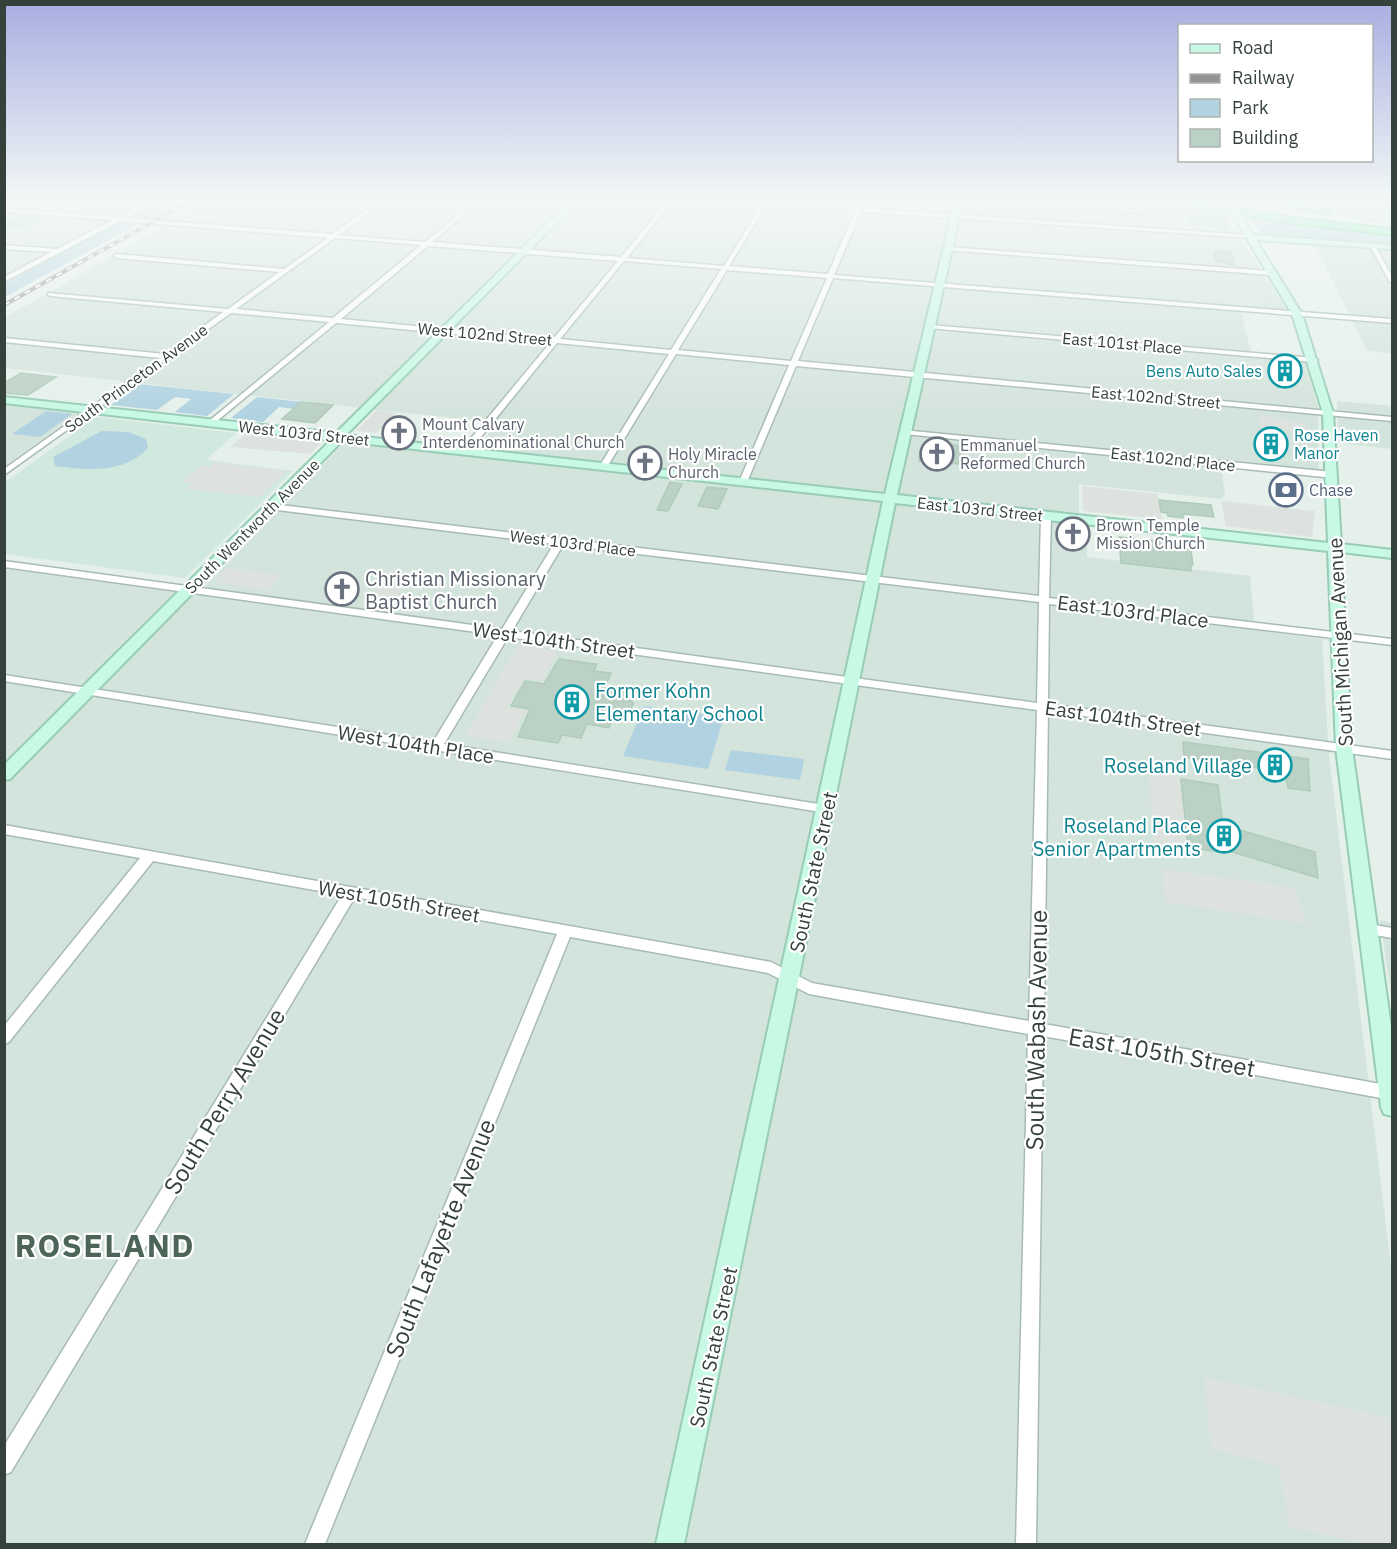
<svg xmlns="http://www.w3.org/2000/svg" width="1397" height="1549" font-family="'IBM Plex Sans',sans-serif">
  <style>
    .residential { fill: #d3e4dc }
    .education { fill: #d0e8de }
    .green { fill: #b1d2e1 }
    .parking { fill: #dde2df }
    .building { fill: #bbd1c5; stroke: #afcbbc; stroke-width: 1.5 }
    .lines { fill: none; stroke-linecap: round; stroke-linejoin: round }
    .street-casing { stroke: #a8bbb2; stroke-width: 3 }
    .secondary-casing { stroke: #98ccb7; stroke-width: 4 }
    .highway-casing { stroke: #42cd86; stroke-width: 3 }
    .street { fill: #fff; fill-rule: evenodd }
    .secondary { fill: #c7f9e5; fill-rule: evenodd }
    .highway { fill: #71efb3; fill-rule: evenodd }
    .rail-casing { stroke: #949494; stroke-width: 4 }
    .rail { stroke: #fff; stroke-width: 2; stroke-dasharray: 6; stroke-linecap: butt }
    .secondary-bridge-casing { stroke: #98ccb7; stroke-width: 10; stroke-linecap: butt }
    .secondary-bridge { stroke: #c7f9e5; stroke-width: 8 }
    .labels { text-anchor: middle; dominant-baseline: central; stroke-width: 4.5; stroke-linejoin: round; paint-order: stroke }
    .far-street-label { font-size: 16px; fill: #35423b; stroke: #fff }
    .far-culture-label { font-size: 16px; fill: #0d838f; stroke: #fff; text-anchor: end }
    .far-worship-label { font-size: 16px; fill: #5b616d; stroke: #fff; text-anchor: start }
    .far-service-label { font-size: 16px; fill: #4e5e75; stroke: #fff; text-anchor: start }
    .worship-label { font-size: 20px; fill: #5b616d; stroke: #fff; text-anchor: start }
    .street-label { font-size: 20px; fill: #35423b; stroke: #fff }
    .culture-label { font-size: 20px; fill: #0d838f; stroke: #fff; text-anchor: end }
    .near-street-label { font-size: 24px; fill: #35423b; stroke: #fff }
    .near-district-label { font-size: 32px; font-weight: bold; letter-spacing: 1.5px; fill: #4d6458; stroke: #fff }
  </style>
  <rect width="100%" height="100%" fill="#e5f0eb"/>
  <g class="residential">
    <polygon points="5,200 150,200 5,278"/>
    <polygon points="211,200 1111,200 1113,212 1181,216 1191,225 1234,228 1290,315 1241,311 1252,356 1306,361 1318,408 1319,478 1221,466 1225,495 1220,499 1079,484 1079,514 477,449 497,423 5,368 4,318"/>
    <polygon points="1313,240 1392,245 1392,353 1367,351"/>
    <polygon points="1337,401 1392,406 1392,449 1339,443"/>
    <polygon points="5,404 79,413 5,466"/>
    <polygon points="344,443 1087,525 1087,557 1250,576 1255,630 1322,639 1329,756 1392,1275 1392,1544 5,1544 5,569 197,595"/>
    <polygon points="1380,920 1392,923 1392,999"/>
  </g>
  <polygon class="education" points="96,417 236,433 206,460 293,471 185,578 5,554 4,483"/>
  <g class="green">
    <polygon points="160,200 181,200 146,219 127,218"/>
    <path d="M1117 200H1149L1222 213 1231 228 1190 225 1186 218 1181 216 1113 212 1111 201C1121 211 1129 218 1145 210L1142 206Z"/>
    <polygon points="1248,200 1392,222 1392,224 1240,201"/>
    <polygon points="1270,200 1339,200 1392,208 1392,218"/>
    <polygon points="24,213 50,215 26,228 5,226 5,223"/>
    <polygon points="1247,217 1392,235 1392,245 1263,236 1252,220"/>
    <polygon points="121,220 141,222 5,297 5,284"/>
    <polygon points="139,384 234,394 207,416 175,412 191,399 175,397 157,410 111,405"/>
    <polygon points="257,397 302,402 294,409 279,407 263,422 231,418"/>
    <polygon points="46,411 72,414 40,437 12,434"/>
    <path d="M102 431 128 432 146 439 148 448C124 474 87 470 55 466L53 457Z"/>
    <polygon points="644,706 724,717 708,769 623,756"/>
    <polygon points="731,750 804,759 800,780 725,770"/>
  </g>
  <g class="parking">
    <polygon points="377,410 397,412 376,433 356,431"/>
    <polygon points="1260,415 1307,423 1306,433 1259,426"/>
    <polygon points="245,434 321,443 310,454 231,447"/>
    <polygon points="214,462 287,471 260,497 186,489 191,483 182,482 200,466 209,467"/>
    <polygon points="1082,486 1158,494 1162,519 1083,511"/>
    <polygon points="1221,501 1315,511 1312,537 1226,526"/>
    <polygon points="228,568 281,575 268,590 214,582"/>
    <polygon points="391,569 415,572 395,599 386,598 384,602 366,599"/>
    <polygon points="517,646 558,651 542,681 524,679 508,707 526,710 509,742 465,736"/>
    <polygon points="1149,772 1191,778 1199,849 1168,854 1154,853"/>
    <polygon points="1162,869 1287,886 1296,891 1307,924 1165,902"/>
    <polygon points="1204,1377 1392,1418 1392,1544 1367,1544 1289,1527 1279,1466 1211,1449"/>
  </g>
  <g class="building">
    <polygon points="1214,251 1231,252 1234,265 1214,261"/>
    <polygon points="21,373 56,377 28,395 4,393 4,383"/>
    <polygon points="301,402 333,405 315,423 282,419"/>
    <polygon points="1259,432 1284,436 1284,457 1258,453"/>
    <polygon points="935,443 961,446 960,464 919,461 920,450 932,451"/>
    <polygon points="670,482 682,484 668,511 657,510"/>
    <polygon points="707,487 727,489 718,509 698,506"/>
    <polygon points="1159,500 1211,505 1214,517 1183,514 1183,518 1168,516 1167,513 1161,512"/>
    <polygon points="1060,526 1086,529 1086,543 1060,540"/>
    <polygon points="1119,537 1190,544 1193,565 1191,565 1191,571 1121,563"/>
    <polygon points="342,581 354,583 342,597 330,595"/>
    <polygon points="559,659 597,664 594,671 611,673 605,686 626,689 621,699 632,701 633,704 628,716 624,718 613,717 609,728 587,724 581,738 562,735 558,743 518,737 530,709 511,706 525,681 544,684"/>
    <polygon points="1183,742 1308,759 1310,791 1288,788 1285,772 1184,757"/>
    <polygon points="1181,779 1218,785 1223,825 1315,852 1318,878 1226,850 1225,853 1188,847"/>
  </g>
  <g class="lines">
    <defs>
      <g id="street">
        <path d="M151 200H158L125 218 332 234 370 207 297 202 294 200 374 204 381 200H387L339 235 425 242 476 200H482L432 242 621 257 668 200H674L627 258 724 266 761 205 716 202 713 200 763 202 770 200 769 202 857 208 860 200H866L862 208 1250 235 1252 238 861 212 834 275 1392 319V323L833 278 798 361 1392 417V421L796 366 747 482 743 485 739 482 789 365 676 354 607 467 603 470 599 467 669 354 557 343 468 453H462V449L550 343 336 323 212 425 208 423 209 421 329 322 231 313 4 475V469L160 358 4 342V338L165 354 223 312 50 296 48 295V293L228 309 279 272 116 258 113 256 116 254 284 269 328 238 120 221 4 282V277L51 252 4 249V245L57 249 112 220 4 212V208L118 217ZM767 205 855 211 828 274 729 266ZM335 238 421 245 333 318 236 309ZM428 246 618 261 553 339 341 319ZM624 261 721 269 671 350 560 339ZM727 270 827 278 791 361 678 350Z"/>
        <path d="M1107 200H1116L1145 208C1137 216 1127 213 1117 209L1115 203ZM1121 204 1138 209 1131 210 1122 207Z"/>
        <polygon points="1370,245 1375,246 1392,276 1392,283 1389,281"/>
        <polygon points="947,247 1271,271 1274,273 1271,275 945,250"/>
        <polygon points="930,325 1314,358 1318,360 1314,362 928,328 927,327"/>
        <polygon points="902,430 1333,472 1337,475 1333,478 905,434 901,432"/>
        <path d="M272 504 1039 596 1041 516 1046 513 1051 516 1049 598 1392 639V645L1049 604 1048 704 1392 751V759L1048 711 1044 1024 1392 1086V1100L1043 1036 1036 1544H1016L1028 1034 809 994 768 973 570 937 325 1544H305L557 934 355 897 11 1472 4 1475V1446L342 895 153 861 9 1042 4 1044V1026L140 858 4 834V825L771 962 812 983 1029 1021 1037 710 508 637 444 744 831 806 833 809 827 813 4 681V675L433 742 498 635 4 567V561L502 629 554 544 269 509 268 507ZM563 545 1039 602 1037 703 512 631Z"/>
        <polygon points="1369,924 1392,928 1392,938 1364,933 1362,929 1364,925"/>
      </g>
      <g id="secondary">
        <polygon points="571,200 579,200 346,435 885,494 955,200 963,200 897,495 1328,543 1323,413 1292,314 1234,217 1241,215 1253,235 1392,245 1392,249 1256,240 1302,314 1333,413 1341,544 1392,550 1392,558 1341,552 1352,748 1392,1034 1392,1116 1384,1114 1381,1107 1336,748 1328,551 895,503 684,1544 656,1544 883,501 342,441 10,779 4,780 4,765 331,440 4,403 4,397 336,433"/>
        <polygon points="1223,200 1231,200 1237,214 1231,214"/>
        <polygon points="1344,200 1392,204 1392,208 1348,202"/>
      </g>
      <g id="highway">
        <polygon points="1164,200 1185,200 1288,217 1392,229 1392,235 1288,223"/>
        <polygon points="1254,200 1276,200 1332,211 1327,214"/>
      </g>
    </defs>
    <use href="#street" class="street-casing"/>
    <use href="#secondary" class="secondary-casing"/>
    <use href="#highway" class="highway-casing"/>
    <use href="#street" class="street"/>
    <use href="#secondary" class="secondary"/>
    <use href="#highway" class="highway"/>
    <defs>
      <polyline id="rail" points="4,305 192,200"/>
    </defs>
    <use href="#rail" class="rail-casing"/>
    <use href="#rail" class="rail"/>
    <defs>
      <polyline id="secondary-bridge" points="1234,212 1238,217"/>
    </defs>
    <use href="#secondary-bridge" class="secondary-bridge-casing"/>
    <use href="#secondary-bridge" class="secondary-bridge"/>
  </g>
  <linearGradient id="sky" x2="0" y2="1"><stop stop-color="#a8aee1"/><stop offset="0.48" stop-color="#f3f8f6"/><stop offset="1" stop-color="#f3f8f6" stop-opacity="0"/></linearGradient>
  <rect width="1397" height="417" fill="url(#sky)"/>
  <defs>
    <symbol id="building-ring" viewBox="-11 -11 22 22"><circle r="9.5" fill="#fff" stroke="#0f9aa8" stroke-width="1.5"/><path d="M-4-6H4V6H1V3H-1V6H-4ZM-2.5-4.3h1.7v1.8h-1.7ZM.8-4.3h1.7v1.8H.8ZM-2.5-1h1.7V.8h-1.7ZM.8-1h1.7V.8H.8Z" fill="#0f9aa8"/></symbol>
    <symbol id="church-ring" viewBox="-11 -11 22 22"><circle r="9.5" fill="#fff" stroke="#6b7280" stroke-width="1.5"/><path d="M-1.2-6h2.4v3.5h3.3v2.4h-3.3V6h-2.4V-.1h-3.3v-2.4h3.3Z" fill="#6b7280"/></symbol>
    <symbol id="bank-ring" viewBox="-11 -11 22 22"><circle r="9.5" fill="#fff" stroke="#5c6f8a" stroke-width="1.5"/><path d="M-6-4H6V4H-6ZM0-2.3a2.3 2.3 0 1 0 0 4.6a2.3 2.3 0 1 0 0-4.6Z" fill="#5c6f8a"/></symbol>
  </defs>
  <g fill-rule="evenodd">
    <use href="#building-ring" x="1266" y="352" width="38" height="38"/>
    <use href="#church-ring" x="380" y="414" width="38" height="38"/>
    <use href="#building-ring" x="1252" y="425" width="38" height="38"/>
    <use href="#church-ring" x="918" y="435" width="38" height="38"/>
    <use href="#church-ring" x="626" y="444" width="38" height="38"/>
    <use href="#bank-ring" x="1267" y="471" width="38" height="38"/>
    <use href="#church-ring" x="1054" y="515" width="38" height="38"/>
    <use href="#church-ring" x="323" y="570" width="38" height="38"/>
    <use href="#building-ring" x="553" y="683" width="38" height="38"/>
    <use href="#building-ring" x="1256" y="746" width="38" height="38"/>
    <use href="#building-ring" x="1205" y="817" width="38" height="38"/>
  </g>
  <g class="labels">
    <g class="far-street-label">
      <text transform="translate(485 334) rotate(5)">West 102nd Street</text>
      <text transform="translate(1122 343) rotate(5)">East 101st Place</text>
      <text transform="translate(136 378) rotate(-36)">South Princeton Avenue</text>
      <text transform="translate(1156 397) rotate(5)">East 102nd Street</text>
      <text transform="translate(304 433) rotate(6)">West 103rd Street</text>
      <text transform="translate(1173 459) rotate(6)">East 102nd Place</text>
      <text transform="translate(980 509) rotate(6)">East 103rd Street</text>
      <text transform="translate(252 526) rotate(-45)">South Wentworth Avenue</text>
      <text transform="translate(573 543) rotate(7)">West 103rd Place</text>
    </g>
    <g class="far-culture-label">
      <text x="1262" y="371">Bens Auto Sales</text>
      <text x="1294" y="435" text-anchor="start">Rose Haven<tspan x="1294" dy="18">Manor</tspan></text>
    </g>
    <g class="far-worship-label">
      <text x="422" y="424">Mount Calvary<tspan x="422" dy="18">Interdenominational Church</tspan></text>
      <text x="960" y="445">Emmanuel<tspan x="960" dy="18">Reformed Church</tspan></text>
      <text x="668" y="454">Holy Miracle<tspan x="668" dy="18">Church</tspan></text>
      <text x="1096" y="525">Brown Temple<tspan x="1096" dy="18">Mission Church</tspan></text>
    </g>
    <g class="far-service-label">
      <text x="1309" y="490">Chase</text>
    </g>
    <g class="worship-label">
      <text x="365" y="578">Christian Missionary<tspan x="365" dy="23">Baptist Church</tspan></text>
    </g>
    <g class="street-label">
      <text transform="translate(1133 611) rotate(7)">East 103rd Place</text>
      <text transform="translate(554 640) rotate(8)">West 104th Street</text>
      <text transform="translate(1340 642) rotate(-93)">South Michigan Avenue</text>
      <text transform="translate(1123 718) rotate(8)">East 104th Street</text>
      <text transform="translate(416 744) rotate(9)">West 104th Place</text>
      <text transform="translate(813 872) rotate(-78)">South State Street</text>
      <text transform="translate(399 901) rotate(10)">West 105th Street</text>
      <text transform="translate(713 1347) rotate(-78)">South State Street</text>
    </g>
    <g class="culture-label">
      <text x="595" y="690" text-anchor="start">Former Kohn<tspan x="595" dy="23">Elementary School</tspan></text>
      <text x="1252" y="765">Roseland Village</text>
      <text x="1201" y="825">Roseland Place<tspan x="1201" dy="23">Senior Apartments</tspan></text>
    </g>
    <g class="near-street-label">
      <text transform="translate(1036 1030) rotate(-89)">South Wabash Avenue</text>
      <text transform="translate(1162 1052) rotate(10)">East 105th Street</text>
      <text transform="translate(224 1101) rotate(-59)">South Perry Avenue</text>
      <text transform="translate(440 1238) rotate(-68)">South Lafayette Avenue</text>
    </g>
    <g class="near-district-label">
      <text x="105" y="1245">ROSELAND</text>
    </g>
  </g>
  <rect width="1397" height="1549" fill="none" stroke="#35423b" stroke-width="12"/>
  <rect x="1178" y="24" width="195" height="138" fill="#ffffff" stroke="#aeb3b1" stroke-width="1.5"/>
  <rect x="1190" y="44" width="30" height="9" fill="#c7f9e5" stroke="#aeb3b1" stroke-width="1.5"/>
  <text x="1232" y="54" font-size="18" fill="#35423b">Road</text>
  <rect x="1190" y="74" width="30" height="9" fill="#949494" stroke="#aeb3b1" stroke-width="1.5"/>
  <text x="1232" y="84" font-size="18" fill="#35423b">Railway</text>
  <rect x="1190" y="99" width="30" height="18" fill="#b1d2e1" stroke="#aeb3b1" stroke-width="1.5"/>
  <text x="1232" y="114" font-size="18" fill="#35423b">Park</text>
  <rect x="1190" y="129" width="30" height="18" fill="#bbd1c5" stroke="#aeb3b1" stroke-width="1.5"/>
  <text x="1232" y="144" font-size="18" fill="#35423b">Building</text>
</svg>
